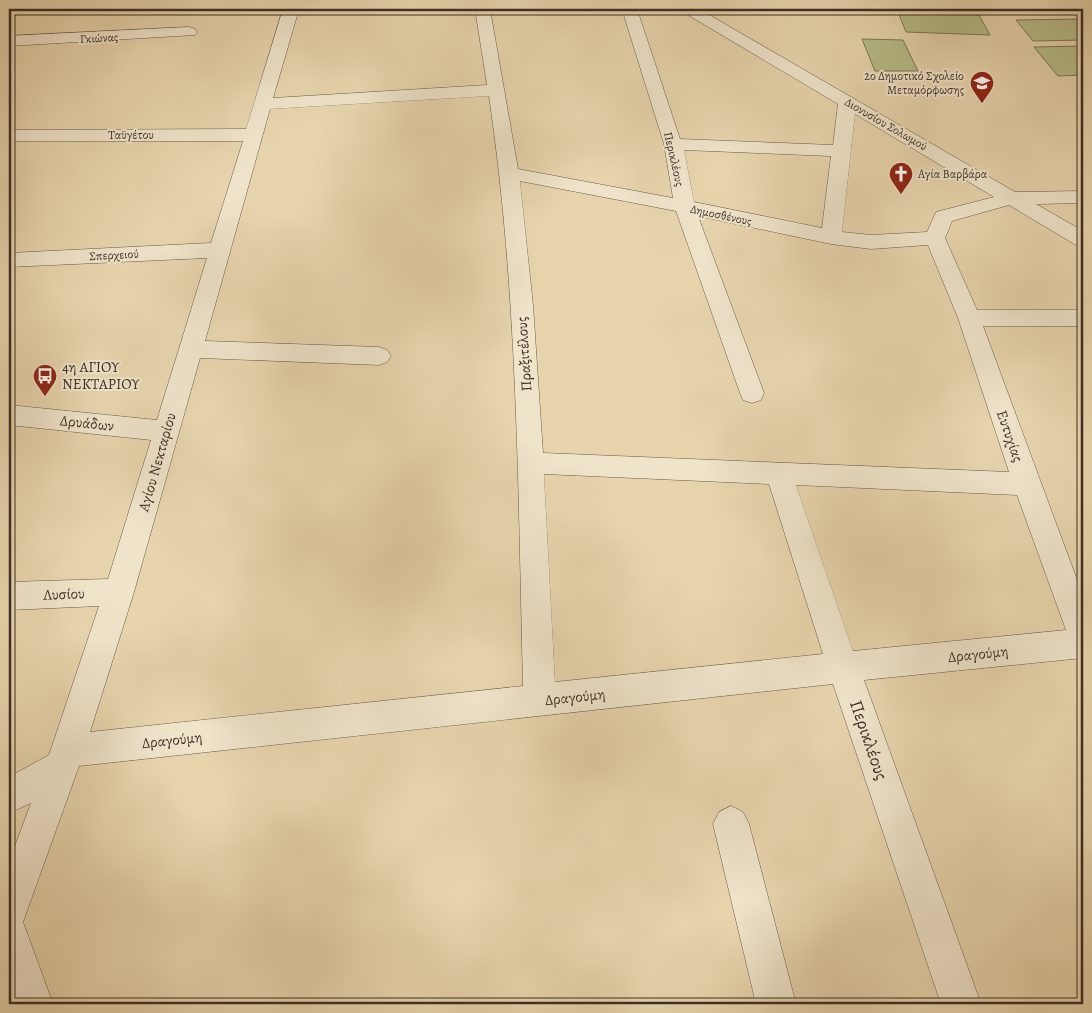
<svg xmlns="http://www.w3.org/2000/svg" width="1092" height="1013" font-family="Alegreya,serif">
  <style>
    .green { fill: #b6bc89; stroke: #7a7658 }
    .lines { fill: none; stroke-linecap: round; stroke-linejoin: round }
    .minor-casing { stroke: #685848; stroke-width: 1 }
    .minor { fill: #efe3ca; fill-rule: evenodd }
    .labels { text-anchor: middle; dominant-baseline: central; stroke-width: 4; stroke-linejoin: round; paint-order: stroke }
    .far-street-label { font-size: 12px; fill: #3d2f27; stroke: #efe3ca }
    .far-poi-label { font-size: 12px; fill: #3d2f27; stroke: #efe3ca; text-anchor: end }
    .street-label { font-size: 15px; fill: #3d2f27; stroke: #efe3ca }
    .poi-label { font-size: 15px; fill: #3d2f27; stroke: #efe3ca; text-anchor: start }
    .near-street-label { font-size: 18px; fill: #3d2f27; stroke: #efe3ca }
  </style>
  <rect width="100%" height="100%" fill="#e7d4ad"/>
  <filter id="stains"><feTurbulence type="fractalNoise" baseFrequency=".004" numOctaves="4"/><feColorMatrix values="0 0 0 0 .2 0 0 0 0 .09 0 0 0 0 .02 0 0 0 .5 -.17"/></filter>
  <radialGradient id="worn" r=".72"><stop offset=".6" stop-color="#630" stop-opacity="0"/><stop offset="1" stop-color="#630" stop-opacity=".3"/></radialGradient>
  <g class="green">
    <polygon points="898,12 979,15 990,35 906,32"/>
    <polygon points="1082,19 1083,40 1033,41 1016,20"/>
    <polygon points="862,39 903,40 918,71 875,71"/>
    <polygon points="1083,46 1083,75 1058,76 1034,47"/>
  </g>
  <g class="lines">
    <defs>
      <g id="minor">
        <path d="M283 9H299L273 98 487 85 475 9H490L518 169 673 198 664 144 622 9H637L680 139 833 145 838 104 683 12 680 9H699L1015 192 1083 191V203L1036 204 1083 231V247L1076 245 1009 205 952 221 945 238 977 310H1083V326H983L1083 596V658L864 680 981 1004H941L833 684 79 766 23 922 53 1004H13L9 991V862L31 803 9 813V777L49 755 99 606 9 610V582L108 579 151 440 9 425V405L157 420 207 258 9 267V253L211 243 243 141H9V130L246 129ZM489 96C518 291 518 489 523 686L90 732 134 592 200 358 379 365 387 362 391 356 387 350 379 347 205 341 270 109ZM855 114 994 197 936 212 927 232 871 235 842 232ZM684 150 831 156 822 228 694 202ZM520 181 676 211 740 393 743 400 752 403 761 400 764 393 698 216 831 244 871 249 928 245 958 318 1009 472 543 453 533 305ZM544 474 769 484 823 654 555 682ZM796 485 1017 495 1066 630 853 651Z"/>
        <polygon points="189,27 195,29 197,32 195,35 9,46 9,36"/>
        <polygon points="731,806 743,812 749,824 796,1004 756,1004 713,824 719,812"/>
      </g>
    </defs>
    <use href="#minor" class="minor-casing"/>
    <use href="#minor" class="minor"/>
  </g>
  <defs>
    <symbol id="school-pin" viewBox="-11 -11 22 30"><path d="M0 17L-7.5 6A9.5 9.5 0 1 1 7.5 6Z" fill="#8f2418" stroke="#efe3ca"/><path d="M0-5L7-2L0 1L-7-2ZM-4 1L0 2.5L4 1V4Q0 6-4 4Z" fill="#fff"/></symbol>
    <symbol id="church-pin" viewBox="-11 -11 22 30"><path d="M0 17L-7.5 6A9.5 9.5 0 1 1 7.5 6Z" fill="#8f2418" stroke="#efe3ca"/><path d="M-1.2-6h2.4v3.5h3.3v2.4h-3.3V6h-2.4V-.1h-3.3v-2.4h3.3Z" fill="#fff"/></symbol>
    <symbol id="bus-pin" viewBox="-11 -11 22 30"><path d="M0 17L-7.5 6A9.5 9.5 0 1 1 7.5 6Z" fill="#8f2418" stroke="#efe3ca"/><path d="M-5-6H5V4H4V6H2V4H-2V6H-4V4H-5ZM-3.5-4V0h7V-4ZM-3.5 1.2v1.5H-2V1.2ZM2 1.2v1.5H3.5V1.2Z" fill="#fff"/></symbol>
  </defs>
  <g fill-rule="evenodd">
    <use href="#school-pin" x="968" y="69" width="28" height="38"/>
    <use href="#church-pin" x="887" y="160" width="28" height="38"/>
    <use href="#bus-pin" x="31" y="362" width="28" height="38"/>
  </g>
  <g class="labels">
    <g class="far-street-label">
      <text transform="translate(99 38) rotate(-3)">Γκιώνας</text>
      <text transform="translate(886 124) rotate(30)">Διονυσίου Σολωμού</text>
      <text x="131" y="135">Ταϋγέτου</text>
      <text transform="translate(674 159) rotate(77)">Περικλέους</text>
      <text transform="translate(721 215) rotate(12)">Δημοσθένους</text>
      <text transform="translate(114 255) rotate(-3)">Σπερχειού</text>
    </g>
    <g class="far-poi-label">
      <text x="964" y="76">2ο Δημοτικό Σχολείο<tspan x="964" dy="14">Μεταμόρφωσης</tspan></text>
      <text x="918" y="174" text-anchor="start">Αγία Βαρβάρα</text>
    </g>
    <g class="street-label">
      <text transform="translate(524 354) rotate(-94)">Πραξιτέλους</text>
      <text transform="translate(87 423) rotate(6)">Δρυάδων</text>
      <text transform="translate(1010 436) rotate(71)">Ευτυχίας</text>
      <text transform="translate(157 462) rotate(-74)">Αγίου Νεκταρίου</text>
      <text transform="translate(64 594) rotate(-2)">Λυσίου</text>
      <text transform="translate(978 654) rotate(-6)">Δραγούμη</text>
      <text transform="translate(575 697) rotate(-6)">Δραγούμη</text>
      <text transform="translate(172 740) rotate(-6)">Δραγούμη</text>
    </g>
    <g class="poi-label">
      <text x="62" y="367">4η ΑΓΙΟΥ<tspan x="62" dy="17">ΝΕΚΤΑΡΙΟΥ</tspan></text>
    </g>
    <g class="near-street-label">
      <text transform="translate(869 740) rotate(71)">Περικλέους</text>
    </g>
  </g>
  <rect width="1092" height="1013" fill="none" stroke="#e7d4ad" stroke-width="30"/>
  <rect x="10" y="10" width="1072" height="993" fill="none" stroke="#3d2f27" stroke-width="2.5"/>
  <rect x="15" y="15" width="1062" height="983" fill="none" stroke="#3d2f27"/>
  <rect width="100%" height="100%" filter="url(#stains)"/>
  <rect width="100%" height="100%" fill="url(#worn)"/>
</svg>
